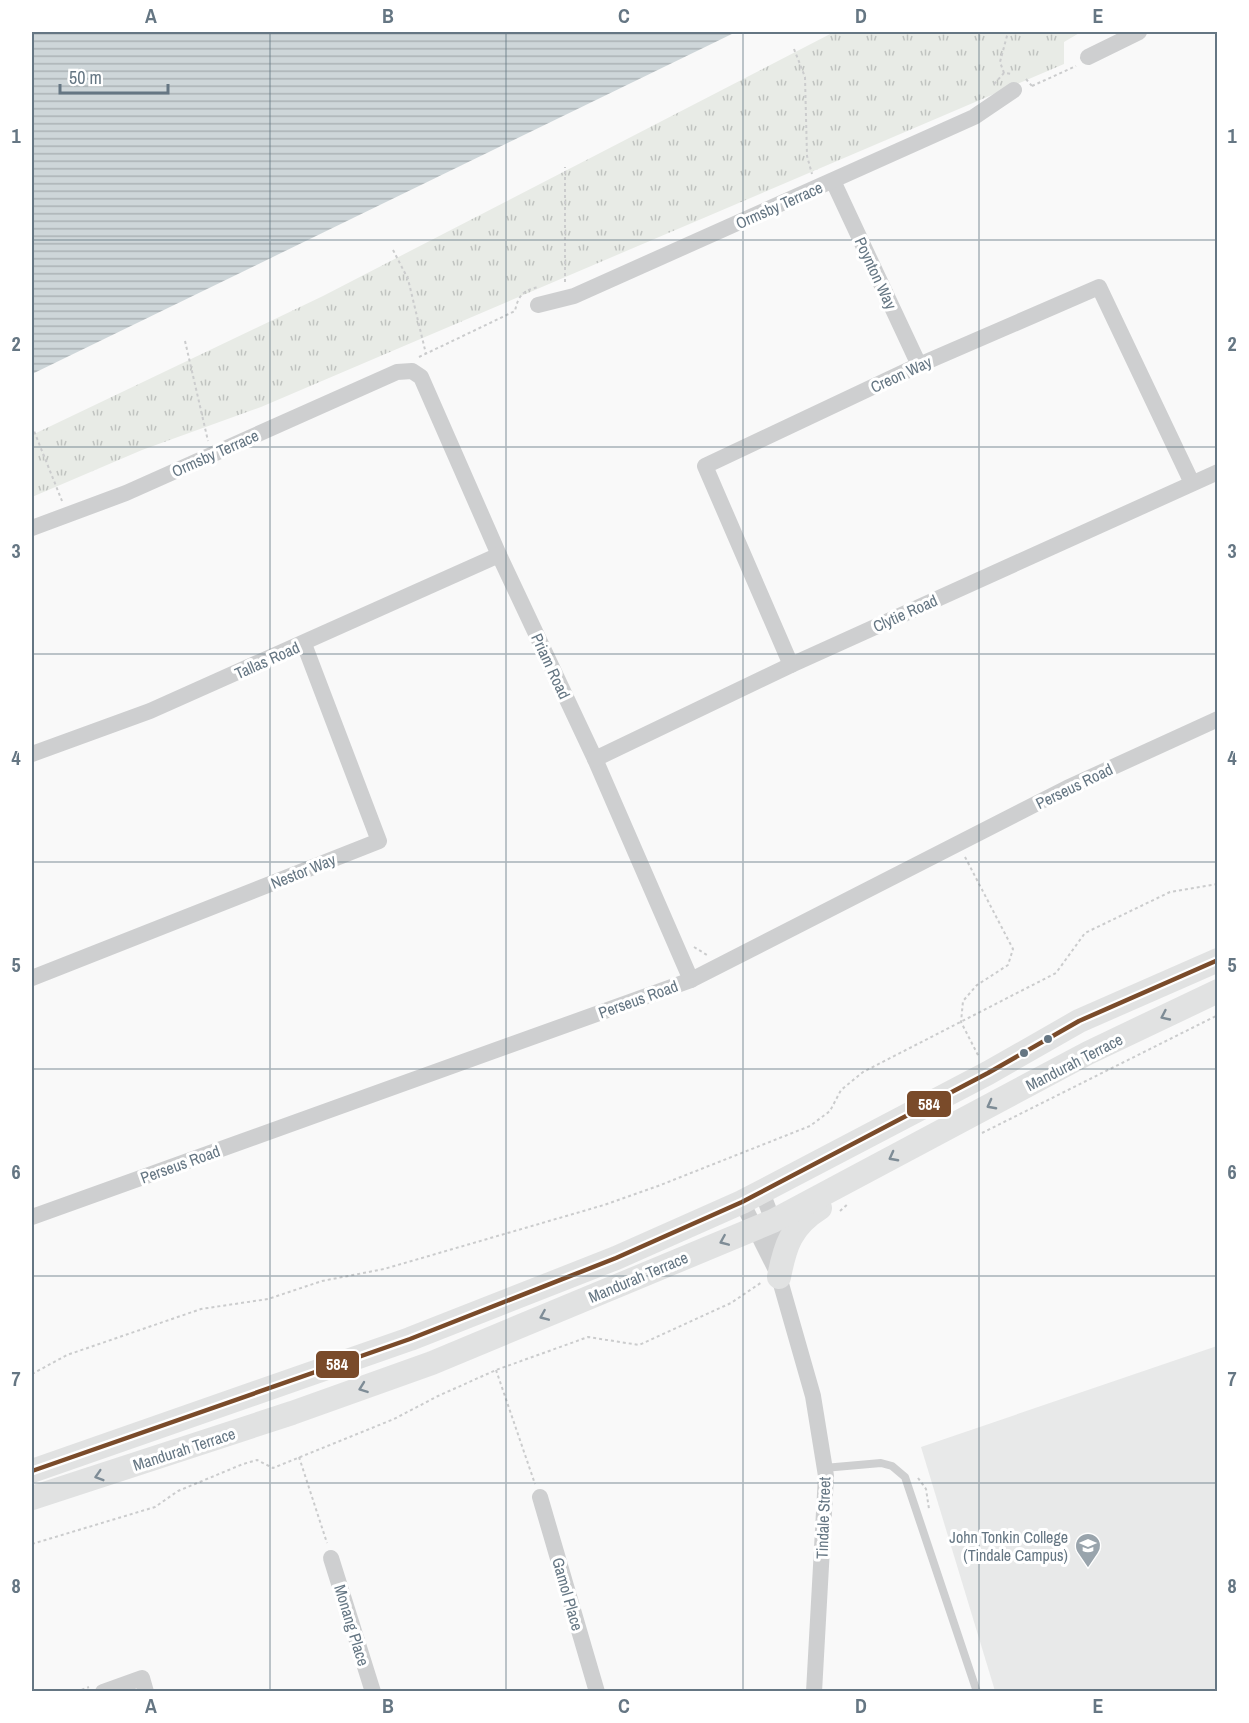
<svg xmlns="http://www.w3.org/2000/svg" width="1249" height="1723" font-family="'Archivo Narrow',sans-serif">
  <style>
    .built { fill: #e8e9e9 }
    .grass { fill: url(#grass-tufts) }
    .water { fill: url(#water-rules) }
    .lines { fill: none; stroke-linecap: round; stroke-linejoin: round }
    .path { stroke: #cbcccd; stroke-width: 2; stroke-dasharray: 3 3; stroke-linecap: butt }
    .service { stroke: #cecfd0; stroke-width: 8 }
    .minor { stroke: #cecfd0; stroke-width: 16 }
    .secondary { stroke: #e1e2e2; stroke-width: 24 }
    .bus-1-casing { stroke: #fff; stroke-width: 9 }
    .bus-1 { stroke: #7a4b2a; stroke-width: 4.5 }
    .oneway { stroke: #7e8c96 }
    .grid { fill: none; stroke: #657683; stroke-width: 1.5; stroke-opacity: 0.55 }
    .bus-dot { fill: #657683; stroke: #fff; stroke-width: 2 }
    .labels { text-anchor: middle; dominant-baseline: central; stroke-width: 6; stroke-linejoin: round; paint-order: stroke }
    .street-label { font-size: 16px; fill: #657683; stroke: #fff }
    .poi-label { font-size: 16px; fill: #657683; stroke: #fff; text-anchor: end }
    .line-badge { stroke: #fff; stroke-width: 2 }
    .badge-label { font-size: 16px; text-anchor: middle; font-weight: bold; fill: #fff }
    .neatline { fill: none; stroke: #657683; stroke-width: 2 }
    .grid-label { font-size: 20px; text-anchor: middle; font-weight: bold; fill: #657683 }
  </style>
  <defs>
    <pattern id="grass-tufts" width="24" height="20" patternUnits="userSpaceOnUse" patternTransform="scale(1.5)"><rect width="24" height="20" fill="#e8ebe6"/><path d="M3 7l-1-3M5 7V3M7 7l1-3M15 17l-1-3M17 17v-4M19 17l1-3" fill="none" stroke="#c0c3c0"/></pattern>
    <pattern id="water-rules" width="6" height="5" patternUnits="userSpaceOnUse" patternTransform="scale(1.5)"><rect width="6" height="5" fill="#ced6d9"/><path d="M0 2.5h6" fill="none" stroke="#abb2b5"/></pattern>
  </defs>
  <rect width="100%" height="100%" fill="#f9f9f9"/>
  <polygon class="built" points="1217,1346 1217,1691 995,1691 921,1447"/>
  <polygon class="grass" points="834,32 1081,32 1064,42 1064,64 261,407 142,450 32,497 32,435 323,296"/>
  <polygon class="water" points="32,32 736,32 32,374"/>
  <g class="lines">
    <g class="path">
      <polyline points="794,49 805,77 807,156 812,174"/>
      <polyline points="1004,73 1000,62 1008,32"/>
      <polyline points="1026,79 1032,86"/>
      <polyline points="994,84 1004,73 1013,74"/>
      <polyline points="1032,86 1076,66"/>
      <polyline points="393,250 408,279 426,354"/>
      <polyline points="565,282 565,167"/>
      <polyline points="185,341 208,441"/>
      <path d="M419 357 515 311C518 296 523 290 539 287"/>
      <polyline points="32,426 62,501"/>
      <polyline points="965,857 1013,949 1008,965 977,985 963,1001 961,1022 979,1057"/>
      <polyline points="694,947 707,955"/>
      <polyline points="982,1133 1218,1015"/>
      <polyline points="840,1211 849,1203"/>
      <polyline points="496,1370 535,1484"/>
      <polyline points="32,1374 67,1355 201,1309 268,1299 322,1281 384,1269 604,1205 658,1186 810,1126 830,1111 841,1090 863,1072 1056,973 1085,933 1170,892 1218,884"/>
      <polyline points="299,1457 327,1543"/>
      <polyline points="918,1478 926,1489 929,1509"/>
      <polyline points="32,1544 155,1507 178,1491 243,1464 257,1460 273,1468 394,1419 438,1396 496,1370 588,1337 639,1345 731,1303 762,1282"/>
      <polyline points="76,1692 89,1687"/>
    </g>
    <polyline class="service" points="824,1468 881,1463 892,1466 905,1477 977,1692"/>
    <g class="minor">
      <polyline points="1088,57 1139,32"/>
      <polyline points="833,181 919,365"/>
      <polyline points="538,305 574,296 974,117 1014,90"/>
      <polyline points="32,528 126,493 397,372 412,371 421,377 499,555 595,759 691,980"/>
      <polyline points="791,665 705,466 919,365 1099,287 1192,483"/>
      <polyline points="32,754 150,711 499,555"/>
      <polyline points="595,759 791,665 1218,472"/>
      <polyline points="32,978 379,841 304,644"/>
      <polyline points="762,1192 773,1221 779,1277 813,1396 826,1476 814,1692"/>
      <polyline points="742,1202 775,1268"/>
      <polyline points="32,1217 691,980 1067,788 1218,719"/>
      <polyline points="540,1497 597,1692"/>
      <polyline points="331,1558 373,1692"/>
      <polyline points="103,1692 142,1678 146,1692"/>
    </g>
    <g class="secondary">
      <path d="M779 1277C785 1246 791 1226 820 1208"/>
      <polyline points="32,1471 410,1339 616,1258 742,1202 988,1073 1079,1021 1218,960"/>
      <polyline points="32,1498 292,1413 432,1363 773,1221 1088,1053 1218,991"/>
    </g>
    <defs>
      <polyline id="bus-1" points="32,1471 410,1339 616,1258 742,1202 988,1073 1079,1021 1218,960"/>
    </defs>
    <use href="#bus-1" class="bus-1-casing"/>
    <use href="#bus-1" class="bus-1"/>
  </g>
  <defs><path id="oneway-chevron" d="M-2-3.5L2.5 0L-2 3.5" fill="none" stroke-width="1.6" stroke-linecap="round" stroke-linejoin="round" transform="scale(1.5)"/></defs>
  <g class="oneway">
    <use href="#oneway-chevron" transform="translate(1165 1016) rotate(155)"/>
    <use href="#oneway-chevron" transform="translate(991 1105) rotate(152)"/>
    <use href="#oneway-chevron" transform="translate(893 1157) rotate(152)"/>
    <use href="#oneway-chevron" transform="translate(724 1241) rotate(157)"/>
    <use href="#oneway-chevron" transform="translate(544 1316) rotate(157)"/>
    <use href="#oneway-chevron" transform="translate(363 1388) rotate(160)"/>
    <use href="#oneway-chevron" transform="translate(99 1476) rotate(163)"/>
  </g>
  <path class="grid" d="M270 32V1692M506 32V1692M743 32V1692M979 32V1692M32 240H1218M32 447H1218M32 654H1218M32 862H1218M32 1069H1218M32 1276H1218M32 1483H1218"/>
  <defs>
    <symbol id="school-pin" viewBox="-11 -11 22 30"><path d="M0 17L-7.5 6A9.5 9.5 0 1 1 7.5 6Z" fill="#99a4ac" stroke="#fff"/><path d="M0-5L7-2L0 1L-7-2ZM-4 1L0 2.5L4 1V4Q0 6-4 4Z" fill="#fff"/></symbol>
  </defs>
  <g fill-rule="evenodd">
    <use href="#school-pin" x="1073" y="1531" width="30" height="40"/>
  </g>
  <g class="bus-dot">
    <circle cx="1048" cy="1039" r="5"/>
    <circle cx="1024" cy="1053" r="5"/>
  </g>
  <g class="labels">
    <g class="street-label">
      <text transform="translate(779 205) rotate(-24)">Ormsby Terrace</text>
      <text transform="translate(876 273) rotate(65)">Poynton Way</text>
      <text transform="translate(901 374) rotate(-25)">Creon Way</text>
      <text transform="translate(215 453) rotate(-24)">Ormsby Terrace</text>
      <text transform="translate(905 613) rotate(-24)">Clytie Road</text>
      <text transform="translate(267 660) rotate(-24)">Tallas Road</text>
      <text transform="translate(551 666) rotate(65)">Priam Road</text>
      <text transform="translate(1074 786) rotate(-26)">Perseus Road</text>
      <text transform="translate(303 871) rotate(-22)">Nestor Way</text>
      <text transform="translate(638 999) rotate(-20)">Perseus Road</text>
      <text transform="translate(1074 1062) rotate(-27)">Mandurah Terrace</text>
      <text transform="translate(180 1164) rotate(-20)">Perseus Road</text>
      <text transform="translate(638 1277) rotate(-23)">Mandurah Terrace</text>
      <text transform="translate(184 1449) rotate(-18)">Mandurah Terrace</text>
      <text transform="translate(823 1518) rotate(-88)">Tindale Street</text>
      <text transform="translate(568 1594) rotate(74)">Gamol Place</text>
      <text transform="translate(352 1625) rotate(73)">Monang Place</text>
    </g>
    <g class="poi-label">
      <text x="1068" y="1537">John Tonkin College<tspan x="1068" dy="18">(Tindale Campus)</tspan></text>
    </g>
  </g>
  <g class="line-badge">
    <rect x="906" y="1090" width="46" height="28" rx="6" fill="#7a4b2a"/>
    <rect x="315" y="1350" width="45" height="29" rx="6" fill="#7a4b2a"/>
  </g>
  <g class="badge-label">
    <text x="929" y="1110">584</text>
    <text x="337" y="1370">584</text>
  </g>
  <rect width="1249" height="1723" fill="none" stroke="#ffffff" stroke-width="66"/>
  <path d="M60 84v9h108v-9" fill="none" stroke="#657683" stroke-width="3"/>
  <text x="69" y="84" font-size="18" fill="#657683" stroke="#ffffff" stroke-width="4.5" paint-order="stroke">50 m</text>
  <rect x="33" y="33" width="1183" height="1657" class="neatline"/>
  <g class="grid-label">
    <text x="151" y="23">A</text>
    <text x="388" y="23">B</text>
    <text x="624" y="23">C</text>
    <text x="861" y="23">D</text>
    <text x="1098" y="23">E</text>
    <text x="16" y="143">1</text>
    <text x="1232" y="143">1</text>
    <text x="16" y="351">2</text>
    <text x="1232" y="351">2</text>
    <text x="16" y="558">3</text>
    <text x="1232" y="558">3</text>
    <text x="16" y="765">4</text>
    <text x="1232" y="765">4</text>
    <text x="16" y="972">5</text>
    <text x="1232" y="972">5</text>
    <text x="16" y="1179">6</text>
    <text x="1232" y="1179">6</text>
    <text x="16" y="1386">7</text>
    <text x="1232" y="1386">7</text>
    <text x="16" y="1593">8</text>
    <text x="1232" y="1593">8</text>
    <text x="151" y="1713">A</text>
    <text x="388" y="1713">B</text>
    <text x="624" y="1713">C</text>
    <text x="861" y="1713">D</text>
    <text x="1098" y="1713">E</text>
  </g>
</svg>
